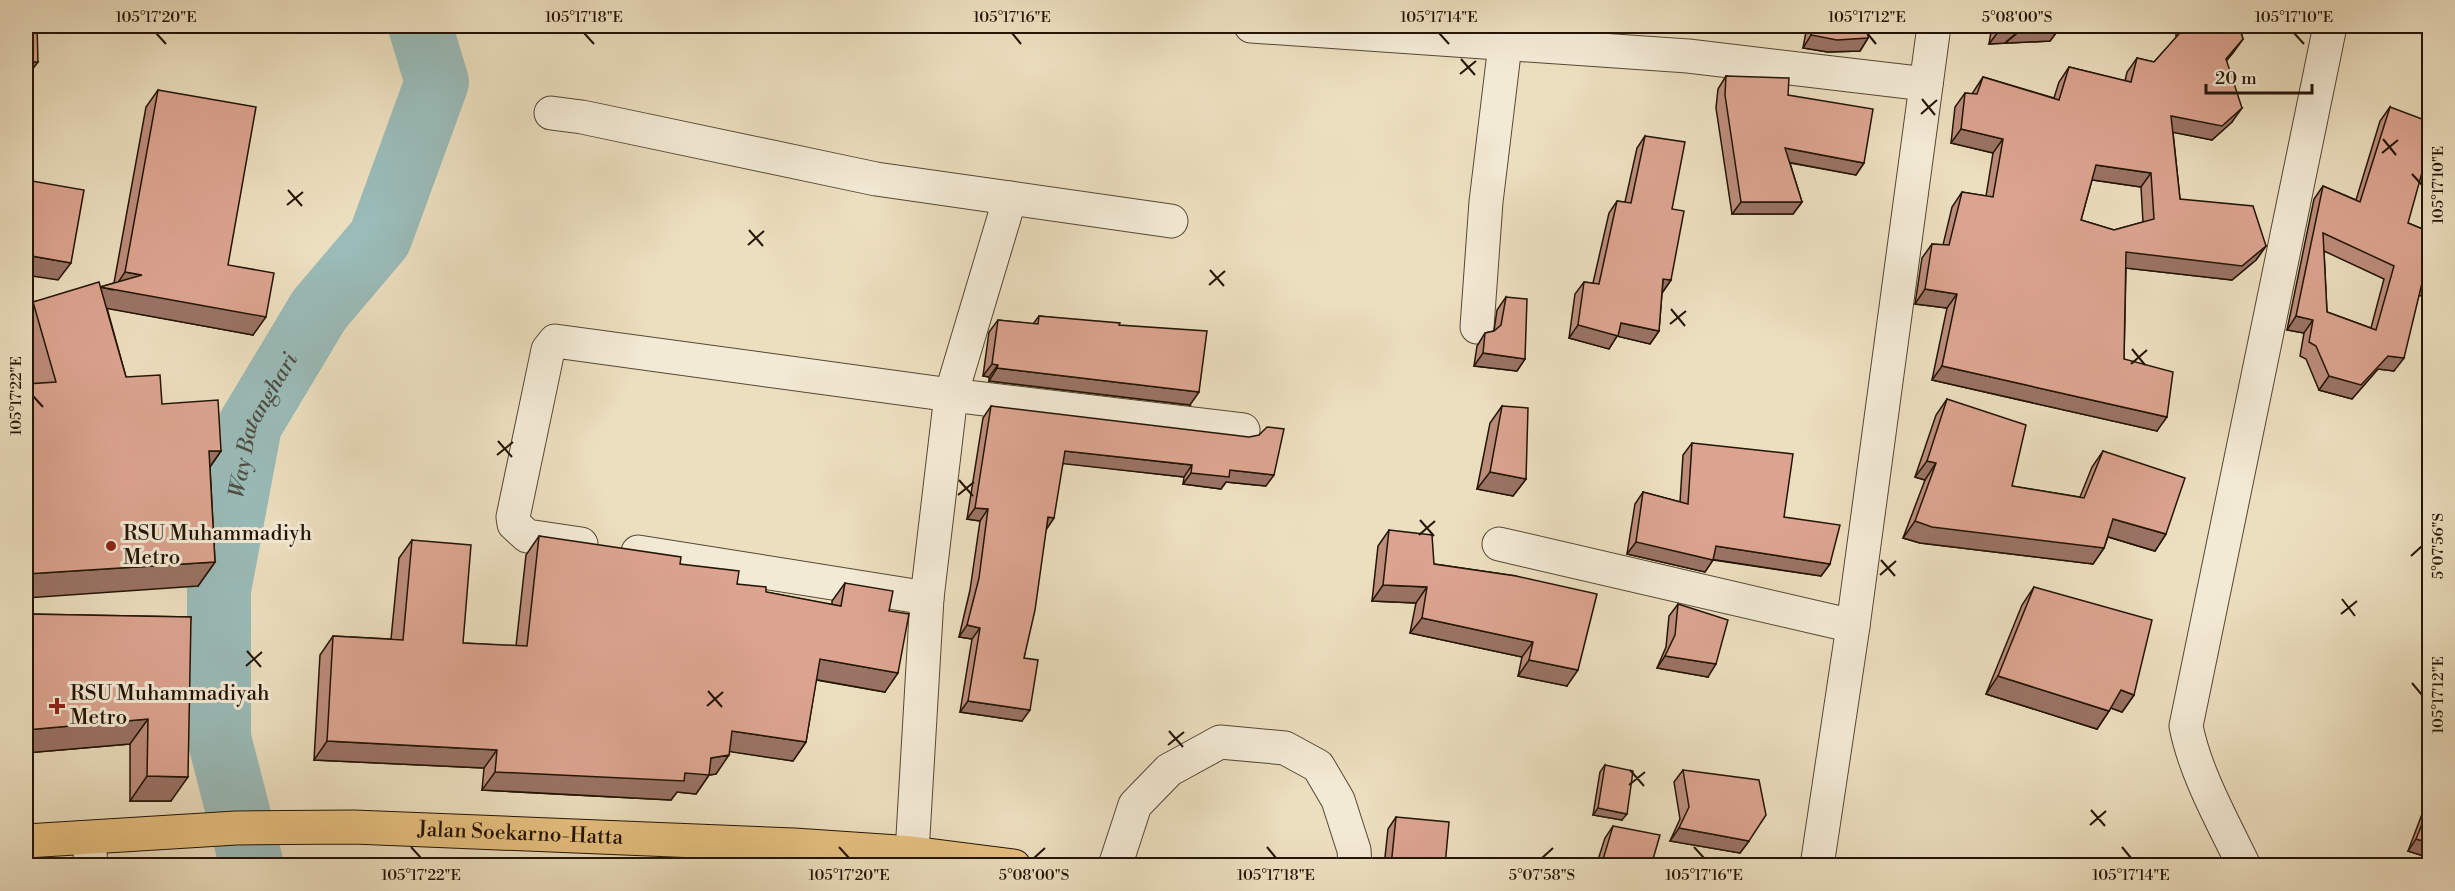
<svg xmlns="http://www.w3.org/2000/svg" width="2455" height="891" font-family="'Libre Bodoni',serif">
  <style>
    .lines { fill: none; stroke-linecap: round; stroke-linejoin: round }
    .river { stroke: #9abbb8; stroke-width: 64 }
    .minor-casing { stroke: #554733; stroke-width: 35 }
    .major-casing { stroke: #231404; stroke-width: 35 }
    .minor { stroke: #f3ead5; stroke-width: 33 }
    .major { stroke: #e6c080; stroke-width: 33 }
    .wall { fill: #bd8d7c; stroke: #231404; stroke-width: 1.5; fill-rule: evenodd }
    .shaded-wall { fill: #9a7365; stroke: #231404; stroke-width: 1.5 }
    .building { fill: #dca490; stroke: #231404; stroke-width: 1.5; fill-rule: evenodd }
    .ticks { fill: none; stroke: #231404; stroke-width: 2 }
    .poi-dot { fill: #8f2418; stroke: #f3ead5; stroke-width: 2 }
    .labels { text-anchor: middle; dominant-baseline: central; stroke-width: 6; stroke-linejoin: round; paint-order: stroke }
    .poi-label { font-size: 21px; fill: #231404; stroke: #f3ead5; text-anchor: start }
    .street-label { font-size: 21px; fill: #231404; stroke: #f3ead5 }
    .water-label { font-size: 22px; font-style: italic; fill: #4d4e43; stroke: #f3ead5 }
    .neatline { fill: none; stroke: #231404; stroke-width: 2 }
    .ticks-label { font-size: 15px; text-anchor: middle; fill: #231404 }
  </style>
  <rect width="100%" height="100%" fill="#ecdfbf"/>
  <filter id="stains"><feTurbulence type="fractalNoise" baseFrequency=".00333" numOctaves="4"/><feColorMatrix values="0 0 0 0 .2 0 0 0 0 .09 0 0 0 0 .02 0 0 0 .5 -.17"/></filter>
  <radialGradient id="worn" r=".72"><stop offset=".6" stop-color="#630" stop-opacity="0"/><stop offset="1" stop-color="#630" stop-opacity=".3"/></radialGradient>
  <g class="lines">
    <path class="river" id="s1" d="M252 866 219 738V590L250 425 319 310 380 238 437 82 420 26"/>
    <defs>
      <g id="minor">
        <polyline points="1251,26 1688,56 1926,84"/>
        <polyline points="551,113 582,117 876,179 1171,221"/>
        <polyline points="1477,327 1486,202 1505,45"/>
        <polyline points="581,544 527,536 514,524 513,517 548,350 555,341 951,395 1243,430"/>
        <polyline points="1499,544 1853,626"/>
        <polyline points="638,552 927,598"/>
        <polyline points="89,838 91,866"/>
        <polyline points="912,853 927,598 951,395 1010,198"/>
        <polyline points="1115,866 1135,805 1169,770 1220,742 1285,748 1318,766 1338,800 1354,850 1355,866"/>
        <polyline points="1817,866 1853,626 1934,26"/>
        <path d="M2244 866C2223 822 2195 773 2186 726L2330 26"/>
      </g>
      <g id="major">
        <path id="s2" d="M26 841 236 828 354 827 794 845 912 853 1014 866"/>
      </g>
    </defs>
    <use href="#minor" class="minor-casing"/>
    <use href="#major" class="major-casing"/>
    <use href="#minor" class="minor"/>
    <use href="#major" class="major"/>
  </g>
  <g class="wall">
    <polygon points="1807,26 1868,26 1868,38 1860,51 1828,52 1803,48"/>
    <polygon points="1992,26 2060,26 2059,29 2050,41 1989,44"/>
    <path d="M2176 26H2239L2243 39 2226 61 2232 122 2212 140 2173 132 2180 199 2266 246 2256 260 2232 280 2126 268 2124 359 2157 431 1932 380 1947 308 1915 304 1922 258 1932 244 1943 245 1952 207 1962 192 1986 196 1993 153 1951 143 1955 107 1965 93 1972 94 1983 77 2054 98 2059 82 2069 67 2125 81 2127 72 2137 58 2154 62 2176 38ZM2092 180 2141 187 2143 222 2114 230 2081 220Z"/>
    <polygon points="1726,76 1788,95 1864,163 1856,175 1790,163 1802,202 1793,214 1732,214 1716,108 1718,89"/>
    <polygon points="158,90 228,265 253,335 107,308 126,377 221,451 210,467 215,562 198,586 32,383 26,360 26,312 33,302 101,287 114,283 146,107"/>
    <path d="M2390 107 2408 223 2430 232V300L2419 295 2394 371 2378 369 2352 399 2319 390 2306 359 2300 356 2304 333 2287 330 2314 199 2323 186 2356 200 2380 121ZM2324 251 2384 279 2371 328 2327 312Z"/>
    <polygon points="1645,136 1672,209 1671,280 1662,293 1659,331 1650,344 1617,336 1609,349 1569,338 1575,294 1584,282 1593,283 1609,213 1617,201 1625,202 1637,148"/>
    <polygon points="1506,297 1525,359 1517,371 1474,366 1477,346 1485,333 1494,331 1497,310"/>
    <polygon points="1039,316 1119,325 1190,405 989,381 989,377 983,376 989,332 998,320 1033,324"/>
    <polygon points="1947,399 2012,486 2080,497 2092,467 2103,451 2166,534 2155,551 2108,537 2104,548 2093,564 1920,543 1903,538 1925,480 1915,477 1936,415"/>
    <polygon points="991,406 1266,486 1226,482 1221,489 1183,484 1184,477 1063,463 1046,529 1024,658 1022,721 960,712 972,639 959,637 970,590 980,521 967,519 983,418"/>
    <polygon points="1502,406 1526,479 1513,496 1477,489 1490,423"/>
    <polygon points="1692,443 1784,517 1830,564 1821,576 1713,560 1705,572 1627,554 1635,504 1643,492 1680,502 1683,455"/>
    <polygon points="1389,530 1434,564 1516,576 1567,686 1518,676 1522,657 1410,633 1416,603 1372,601 1378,546"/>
    <polygon points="539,536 680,564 737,584 766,592 832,605 832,601 845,583 889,611 885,692 816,680 806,742 793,761 730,751 716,774 709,775 696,794 677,792 671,800 482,790 484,768 314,760 320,655 333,636 391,639 399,558 412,540 463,643 516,646 526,555"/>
    <polygon points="2034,587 2134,695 2122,712 2111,708 2097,729 1986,694 2022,605"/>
    <polygon points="1678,604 1708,677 1657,668 1666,647 1669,616"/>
    <polygon points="26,614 191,617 171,801 130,801 130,744 26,753"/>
    <polygon points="1605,765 1622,820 1593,815 1600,772"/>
    <polygon points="1683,770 1749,841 1740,853 1670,841 1680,819 1674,782"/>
    <polygon points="2430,793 2430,858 2408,851"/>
    <polygon points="1396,817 1445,866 1384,866 1388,829"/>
    <polygon points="1613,826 1651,866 1596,866 1605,838"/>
  </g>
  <g class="shaded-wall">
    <polygon points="2059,29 2050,41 1989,44 1998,32"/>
    <polygon points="1811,35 1868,38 1860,51 1828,52 1803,48"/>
    <polygon points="2243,39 2233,53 2216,73 2226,59"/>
    <polygon points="26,62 38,62 29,74 26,74"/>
    <polygon points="2242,108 2232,122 2212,140 2161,130 2171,116"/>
    <polygon points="1961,129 2003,139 1993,153 1951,143"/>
    <polygon points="1785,148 1864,163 1856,175 1777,160"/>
    <polygon points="2096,165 2151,173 2141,187 2086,179"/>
    <polygon points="1741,202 1802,202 1793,214 1732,214"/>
    <polygon points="2266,246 2256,260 2232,280 2116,267 2126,252"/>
    <polygon points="26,255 71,263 58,280 26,275"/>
    <polygon points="125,272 142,275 266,317 253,335 88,305 100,287 113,290"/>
    <polygon points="1663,279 1671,280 1662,293"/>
    <polygon points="1925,289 1957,294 1947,308 1915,304"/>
    <polygon points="2296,316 2313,320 2304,333 2287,330"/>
    <polygon points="1621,323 1659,331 1650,344 1617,336 1609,349 1569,338 1578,325"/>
    <polygon points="1483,353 1525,359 1517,371 1474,366"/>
    <polygon points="2388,356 2404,358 2394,371 2378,369 2352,399 2319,390 2329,376"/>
    <polygon points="992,364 998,365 989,377 983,376"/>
    <polygon points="1942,366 2167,417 2157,431 1932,380"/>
    <polygon points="997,368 1199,392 1190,405 989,381"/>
    <polygon points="209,451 221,451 204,475"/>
    <polygon points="1065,451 1192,465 1184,477 1057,463"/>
    <polygon points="1927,461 1936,463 1925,480 1915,477"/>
    <polygon points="1230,470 1274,475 1266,486 1226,482 1221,489 1183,484 1191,473"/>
    <polygon points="1490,472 1526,479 1513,496 1477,489"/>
    <polygon points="975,508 988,509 980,521 967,519"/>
    <polygon points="1048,517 1054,518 1046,530"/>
    <polygon points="2113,519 2166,534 2155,551 2102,535"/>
    <polygon points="1915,521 2104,548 2093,564 1920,543 1903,538"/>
    <polygon points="1636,542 1716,546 1830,564 1821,576 1710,559 1713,560 1705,572 1627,554"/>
    <polygon points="215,562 198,586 26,598 26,574"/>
    <polygon points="1383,585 1427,587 1416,603 1372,601"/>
    <polygon points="1422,618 1533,642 1522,657 1410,633"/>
    <polygon points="967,625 980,628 972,639 959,637"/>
    <polygon points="1665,656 1716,664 1708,677 1657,668"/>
    <polygon points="820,659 898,673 885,692 807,678"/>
    <polygon points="1529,660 1578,670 1567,686 1518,676"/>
    <polygon points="1998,676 2109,711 2097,729 1986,694"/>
    <polygon points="2121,690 2134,695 2122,712 2108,707"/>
    <polygon points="968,701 1030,710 1022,721 960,712"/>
    <polygon points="148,719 130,744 26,753 26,730"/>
    <polygon points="732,731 806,742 793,761 719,750"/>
    <polygon points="327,741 497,750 484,768 314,760"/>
    <polygon points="729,755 716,774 709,775 696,794 677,792 671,800 482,790 495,772 685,773 711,758"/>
    <polygon points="147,776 188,777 171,801 130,801"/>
    <polygon points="1598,808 1627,814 1622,820 1593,815"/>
    <polygon points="1679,828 1749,841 1740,853 1670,841"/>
    <polygon points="2416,839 2430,843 2430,858 2408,851"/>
  </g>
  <g class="building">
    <polygon points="26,26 37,26 38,62 26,62"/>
    <polygon points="1813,26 1868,26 1868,38 1837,40 1811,35"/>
    <polygon points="1999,26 2060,26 2059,29 1998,32"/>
    <path d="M2186 26H2239L2243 39 2226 59 2242 108 2222 126 2171 116 2180 199 2253 206 2266 246 2242 266 2126 252 2124 359 2173 372 2167 417 1942 366 1957 294 1925 289 1932 244 1949 245 1962 192 1993 197 2003 139 1961 129 1965 93 1977 94 1983 77 2059 100 2069 67 2131 82 2137 58 2154 62ZM2096 165 2151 173 2154 219 2114 230 2081 220Z"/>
    <polygon points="1726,76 1789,78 1788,95 1873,109 1864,163 1785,148 1802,202 1741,202 1725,95"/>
    <polygon points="158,90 256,107 228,265 274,273 266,317 100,287 142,275 125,272"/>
    <path d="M2390 107 2430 122V144L2408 223 2430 232V282L2423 279 2404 358 2388 356 2361 385 2329 376 2316 346 2309 342 2313 320 2296 316 2323 186 2360 202ZM2323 233 2394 266 2376 330 2327 312Z"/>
    <polygon points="1645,136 1685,142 1672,209 1684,211 1671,280 1663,279 1659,331 1621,323 1618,336 1578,325 1584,282 1599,284 1617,201 1631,203"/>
    <polygon points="26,180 84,190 71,263 26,255"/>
    <polygon points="99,282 126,377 160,375 162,404 218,400 221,451 209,451 215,562 26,574 26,384 56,382 33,302"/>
    <polygon points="1506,297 1527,299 1525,359 1483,353 1485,333 1494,331 1501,325"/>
    <polygon points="1039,316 1120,323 1119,325 1207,331 1199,392 997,368 998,365 992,364 998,320 1038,324"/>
    <polygon points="1947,399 2026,425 2012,486 2084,498 2103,451 2185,478 2166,534 2113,519 2104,548 1932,527 1915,521 1936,463 1927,461"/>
    <polygon points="991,406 1249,437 1259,435 1267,427 1284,429 1274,475 1230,470 1229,477 1191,473 1192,465 1065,451 1054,518 1048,517 1035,610 1024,658 1038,660 1030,710 968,701 980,628 967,625 979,578 988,509 975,508"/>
    <polygon points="1502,406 1528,408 1526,479 1490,472"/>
    <polygon points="1692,443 1793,454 1784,517 1840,525 1830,564 1716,546 1713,560 1636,542 1643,492 1688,504"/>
    <polygon points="1389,530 1432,535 1434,564 1516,576 1597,594 1578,670 1529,660 1533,642 1422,618 1427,587 1383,585"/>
    <polygon points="539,536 681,557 680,564 739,571 737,584 766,587 766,592 841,606 845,583 893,591 889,611 909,614 898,673 820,659 806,742 732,731 729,755 711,758 709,775 685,773 684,781 495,772 497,750 327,741 333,636 403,640 412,540 471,545 463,643 527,646"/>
    <polygon points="2034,587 2152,620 2134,695 2121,690 2109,711 1998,676"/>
    <polygon points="1678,604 1728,620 1716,664 1665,656 1675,635"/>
    <polygon points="26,614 191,617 188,777 147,776 148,719 26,730"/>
    <polygon points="1605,765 1633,771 1627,814 1598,808"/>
    <polygon points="1683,770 1759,780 1766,815 1749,841 1679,828 1689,807"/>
    <polygon points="2430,804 2430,843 2416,839"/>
    <polygon points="1396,817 1449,822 1445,866 1391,866"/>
    <polygon points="1613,826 1660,835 1651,866 1601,866"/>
  </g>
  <path class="ticks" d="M156 33 166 44M584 33 594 44M1012 33 1021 44M1439 33 1449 44M1867 33 1876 44M2294 33 2304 44M2005 43 2017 33M1461 59 1475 75M1460 74 1476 61M1922 99 1935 115M1921 114 1937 100M2383 139 2396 155M2382 153 2398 140M2412 174 2422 185M288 190 302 206M287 205 303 192M749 230 763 246M748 245 764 231M1210 270 1224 286M1209 285 1225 271M1671 309 1685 326M1670 324 1686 311M2132 349 2145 365M2131 364 2147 350M33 396 43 407M498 441 512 457M497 455 513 442M959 480 973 496M958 495 974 482M1420 520 1434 536M1419 535 1435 521M2411 556 2422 546M1881 560 1895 576M1880 575 1896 561M2342 599 2355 616M2341 614 2357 601M247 651 261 667M246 666 262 652M2412 683 2422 695M708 691 722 707M707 706 723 692M1169 731 1183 747M1168 745 1184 732M1630 770 1644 786M1629 785 1645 772M2091 810 2105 826M2090 825 2106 811M411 847 421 858M839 847 849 858M1267 847 1276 858M1694 847 1704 858M2122 847 2131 858M1034 858 1045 848M1542 858 1553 848"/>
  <g class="poi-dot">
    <circle cx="111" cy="546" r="6"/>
    <path d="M54 697h6v6h6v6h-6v6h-6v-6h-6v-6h6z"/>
  </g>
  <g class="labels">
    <g class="poi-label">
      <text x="123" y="534">RSU Muhammadiyh<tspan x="123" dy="24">Metro</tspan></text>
      <text x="70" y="694">RSU Muhammadiyah<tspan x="70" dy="24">Metro</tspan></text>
    </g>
    <g class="street-label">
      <text stroke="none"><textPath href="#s2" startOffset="495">Jalan Soekarno-Hatta</textPath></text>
    </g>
    <g class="water-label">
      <text stroke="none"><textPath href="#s1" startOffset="452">Way Batanghari</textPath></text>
    </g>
  </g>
  <rect width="2455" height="891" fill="none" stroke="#ecdfbf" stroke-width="66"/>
  <path d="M2206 84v9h106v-9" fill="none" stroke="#231404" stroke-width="3"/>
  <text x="2215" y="84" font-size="18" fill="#231404" stroke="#f3ead5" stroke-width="4.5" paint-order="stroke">20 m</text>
  <rect x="33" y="33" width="2389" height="825" class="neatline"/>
  <g class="ticks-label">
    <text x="156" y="22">105°17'20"E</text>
    <text x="584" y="22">105°17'18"E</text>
    <text x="1012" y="22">105°17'16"E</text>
    <text x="1439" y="22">105°17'14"E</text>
    <text x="1867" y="22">105°17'12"E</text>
    <text x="2017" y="22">5°08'00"S</text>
    <text x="2294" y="22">105°17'10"E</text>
    <text transform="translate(2438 185) rotate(-90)" y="5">105°17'10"E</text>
    <text transform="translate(16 396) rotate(-90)" y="5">105°17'22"E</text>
    <text transform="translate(2438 546) rotate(-90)" y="5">5°07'56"S</text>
    <text transform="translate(2438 695) rotate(-90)" y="5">105°17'12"E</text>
    <text x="421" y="880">105°17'22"E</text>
    <text x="849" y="880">105°17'20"E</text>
    <text x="1034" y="880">5°08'00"S</text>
    <text x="1276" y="880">105°17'18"E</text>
    <text x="1542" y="880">5°07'58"S</text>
    <text x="1704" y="880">105°17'16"E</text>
    <text x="2131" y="880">105°17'14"E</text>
  </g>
  <rect width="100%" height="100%" filter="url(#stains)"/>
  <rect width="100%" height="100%" fill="url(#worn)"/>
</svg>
